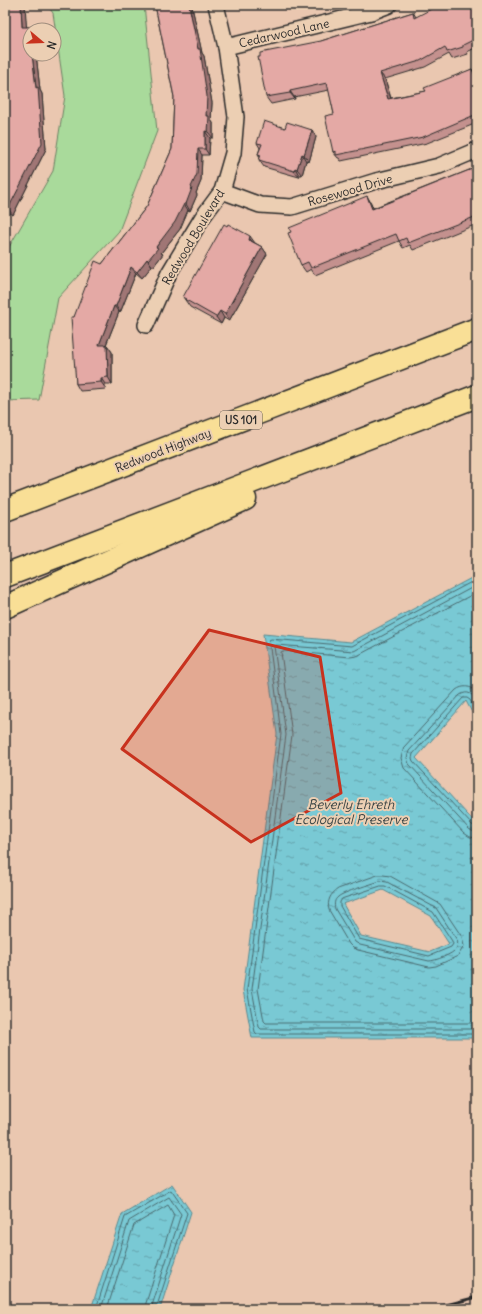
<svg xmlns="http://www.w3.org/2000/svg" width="482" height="1314" font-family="Delius,sans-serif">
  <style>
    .green { fill: #a9da9b; stroke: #6a8263 }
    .water { fill: url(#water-ripples); stroke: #5a8a90; fill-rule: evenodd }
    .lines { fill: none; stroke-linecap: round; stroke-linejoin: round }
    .shore { stroke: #4a6a6f; stroke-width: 1 }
    .minor-casing { stroke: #2b2b2b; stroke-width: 18 }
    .motorway-casing { stroke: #2b2b2b; stroke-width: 25 }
    .minor { stroke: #eccfb3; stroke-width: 15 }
    .motorway { stroke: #f9df96; stroke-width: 22 }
    .rail { stroke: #2b2b2b; stroke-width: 3 }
    .wall { fill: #c4918e; stroke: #2b2b2b }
    .shaded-wall { fill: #a07674; stroke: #2b2b2b }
    .building { fill: #e4a9a5; stroke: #2b2b2b }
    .marked { fill: #c8321e; fill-opacity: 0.2; stroke: #c8321e; stroke-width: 3; stroke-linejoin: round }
    .labels { text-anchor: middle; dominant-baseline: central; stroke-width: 4; stroke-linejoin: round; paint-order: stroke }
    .shield { fill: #eccfb3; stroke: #655c54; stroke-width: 1 }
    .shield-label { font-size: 11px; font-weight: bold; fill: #2b2b2b }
    .street-label { font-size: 12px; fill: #2b2b2b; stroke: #eccfb3 }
    .water-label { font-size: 13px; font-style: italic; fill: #374344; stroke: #eccfb3 }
  </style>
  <defs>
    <pattern id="water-ripples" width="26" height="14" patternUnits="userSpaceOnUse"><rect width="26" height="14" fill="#79c9d4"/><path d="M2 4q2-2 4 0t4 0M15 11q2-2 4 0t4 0" fill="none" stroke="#63a3ac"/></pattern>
  </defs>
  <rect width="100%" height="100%" fill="#eac7b0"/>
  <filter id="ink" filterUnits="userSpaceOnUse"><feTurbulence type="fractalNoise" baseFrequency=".025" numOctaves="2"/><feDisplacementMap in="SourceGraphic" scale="8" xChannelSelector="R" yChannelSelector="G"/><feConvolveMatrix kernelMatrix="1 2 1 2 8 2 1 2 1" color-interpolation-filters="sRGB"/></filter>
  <g filter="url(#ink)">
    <polygon class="green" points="47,5 144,5 157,131 119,231 58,298 39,400 5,401 5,254 53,171 65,96 53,13"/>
    <g class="water">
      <path d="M477 575V722L466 701 416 758 477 825V1038H252L243 990 277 734 263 634 351 642ZM383 890 431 916 449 944 430 952 361 936 343 904Z"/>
      <polygon points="172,1184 191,1212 160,1309 91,1309 122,1214"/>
    </g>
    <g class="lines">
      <g class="shore">
        <polyline points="477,579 352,646 271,639 269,640 281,734 247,989 255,1032 257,1034 477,1034"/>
        <polyline points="477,585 354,651 276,645 274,646 286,735 252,989 259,1027 261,1029 477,1029"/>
        <polyline points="477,592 357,656 350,657 283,651 281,652 292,735 258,989 264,1021 266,1023 477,1023"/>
        <path d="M477 691C470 686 463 685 456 690L404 747 401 758 404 768 464 833 470 837 477 838"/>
        <path d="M477 702C473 694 468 690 460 695L409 751 407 758 409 764 469 829 472 831 477 832"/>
        <polyline points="477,713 470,700 467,698 463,698 413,754 412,758 413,761 472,825 477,827"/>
        <path d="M378 875H383L390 876 440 904 462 937 464 946 458 956 436 966 429 967 358 950 353 948 349 944 329 910C327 901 330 894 338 889Z"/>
        <path d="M380 881 387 882 436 908 457 940C458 943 458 946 456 949 453 954 435 961 429 961L360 945 355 942 335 909C334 904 334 900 338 897 343 892 372 884 380 881Z"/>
        <polygon points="381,886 385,886 433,912 452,941 453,944 451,947 429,956 359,939 340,906 340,902 342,899"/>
        <polyline points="96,1309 125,1217 171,1190 187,1213 156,1309"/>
        <polyline points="101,1309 129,1221 169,1197 181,1214 151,1309"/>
        <polyline points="107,1309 134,1225 168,1205 174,1215 146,1303 145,1309"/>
      </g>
      <defs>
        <g id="minor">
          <polyline points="226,47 371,12 389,5"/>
          <polyline points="222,191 260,205 292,207 376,181 439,166 477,150"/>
          <polyline points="146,325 169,273 202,218 222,191 233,153 236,117 226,47 216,5"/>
        </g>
        <g id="motorway">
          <polyline points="5,510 477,329"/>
          <polyline points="5,576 477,396"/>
          <polyline points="5,607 245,499"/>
        </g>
      </defs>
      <use href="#minor" class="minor-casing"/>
      <use href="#motorway" class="motorway-casing"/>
      <use href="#minor" class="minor"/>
      <use href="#motorway" class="motorway"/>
      <polyline class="rail" points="431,1309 477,1297"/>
    </g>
    <g class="wall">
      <polygon points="25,5 26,27 30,27 32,30 30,30 30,54 36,54 40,90 42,94 46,149 13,215 5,211 5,139 6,138"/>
      <polygon points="155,5 195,5 195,6 192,7 202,53 204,56 212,103 211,120 213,123 213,138 210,138 209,155 202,155 201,181 196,193 197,195 190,211 188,210 180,229 161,253 163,254 153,267 152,266 142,278 136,273 120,313 119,312 106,345 107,345 112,352 112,384 105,384 106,389 80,391 76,384 74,317 102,264 147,206 172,149 174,97"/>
      <polygon points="477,5 477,47 467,52 468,54 452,59 449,54 425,67 385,79 391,98 426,91 472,69 477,76 477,123 427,143 341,161 339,158 338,158 333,152 334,114 329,90 294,97 295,99 271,104 266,97 321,41 413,12 416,17"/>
      <polygon points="285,128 312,130 316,137 309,162 306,161 302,175 299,175 299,177 264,167 259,160 260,157 258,154 260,148 257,143"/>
      <polygon points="477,167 477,224 413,250 410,245 403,248 399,241 315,275 311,269 306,272 301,265 367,196 371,203 373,208"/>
      <polygon points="255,243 262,247 267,254 229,321 224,318 221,324 190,307 183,297"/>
    </g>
    <g class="shaded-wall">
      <polygon points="21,5 25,5 27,34 22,27"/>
      <polygon points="189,5 191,5 192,7 202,53 204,56 212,103 211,120 213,123 213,138 208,132 198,49"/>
      <polygon points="32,54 36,54 40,90 42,94 46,149 13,215 8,209 36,88"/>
      <polygon points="472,69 477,76 477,81"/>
      <polygon points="380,73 385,79 393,106 388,99"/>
      <polygon points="290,91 294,97 295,99 290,93"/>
      <polygon points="312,130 316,137 309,162 304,155"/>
      <polygon points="205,131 210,138 209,155 205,149"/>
      <polygon points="198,149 202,155 201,181 196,193 197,195 190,211 186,204"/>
      <polygon points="302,154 306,161 302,175 297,169"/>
      <polygon points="295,168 299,175 299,177 294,171"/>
      <polygon points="367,196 371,203 376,215 372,209"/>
      <polygon points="184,204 188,210 180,229 161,253 163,254 153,267 148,260"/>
      <polygon points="250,236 255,243 249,240"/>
      <polygon points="262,247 267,254 229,321 225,314"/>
      <polygon points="147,259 152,266 142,278 137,272"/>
      <polygon points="131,267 136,273 120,313 116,306"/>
      <polygon points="114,306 119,312 103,352 99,345"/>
      <polygon points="220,311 224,318 221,324 216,317"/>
      <polygon points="107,345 112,352 112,384 108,377"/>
      <polygon points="101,378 105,384 106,389 101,382"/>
    </g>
    <g class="building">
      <polygon points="5,5 21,5 22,27 30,27 30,54 32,54 36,88 38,87 42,143 8,209 5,207 5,139 6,138 5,128"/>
      <polygon points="155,5 189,5 198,49 200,49 207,96 206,116 209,116 208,132 205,131 205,149 198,149 197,174 191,187 192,188 186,204 184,204 175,222 156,247 158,248 148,260 147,259 137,272 131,267 116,306 114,306 99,345 107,345 108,377 101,378 101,382 76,384 71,317 74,317 95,261 102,264 147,206 172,149 174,97"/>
      <polygon points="439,5 477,5 477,38 463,45 463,47 447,52 445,47 420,61 380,73 388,99 426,91 424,88 472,69 477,81 477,114 423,137 336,155 336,151 333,152 325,116 334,114 327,83 290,91 290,93 266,97 258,57 260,57 260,53 321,41 413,12 414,18"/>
      <polygon points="264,121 285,128 287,122 312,130 304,155 302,154 297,169 295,168 294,171 259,160 261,155 258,154 262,144 257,143"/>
      <polygon points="477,167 477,216 408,243 406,238 399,241 396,234 311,268 308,262 301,265 288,233 291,232 289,228 367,196 372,209"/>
      <polygon points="224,224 227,226 228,224 250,236 249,240 262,247 225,314 220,311 216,317 186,300 187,299 183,297"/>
    </g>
  </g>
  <path class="marked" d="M209 630 320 657 341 793 251 842 122 749Z"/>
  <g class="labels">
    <rect class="shield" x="220" y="411" width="42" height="18" rx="3"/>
    <g class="shield-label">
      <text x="241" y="420">US 101</text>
    </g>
    <g class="street-label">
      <text transform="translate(284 33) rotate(-13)">Cedarwood Lane</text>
      <text transform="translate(350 190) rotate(-16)">Rosewood Drive</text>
      <text transform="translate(193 237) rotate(-59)">Redwood Boulevard</text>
      <text transform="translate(163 450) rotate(-21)">Redwood Highway</text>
    </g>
    <g class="water-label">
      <text x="351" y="804">Beverly Ehreth<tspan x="351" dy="15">Ecological Preserve</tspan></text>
    </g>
  </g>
  <rect width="482" height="1314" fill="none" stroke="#eccfb3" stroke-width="20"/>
  <rect x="10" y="10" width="462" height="1294" fill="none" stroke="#2b2b2b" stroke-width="1.5" filter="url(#ink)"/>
  <g transform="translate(42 42) rotate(109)"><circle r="19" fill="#eccfb3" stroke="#9f8d7d"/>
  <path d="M0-3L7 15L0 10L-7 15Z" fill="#c8321e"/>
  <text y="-6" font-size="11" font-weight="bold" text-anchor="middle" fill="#2b2b2b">N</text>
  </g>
</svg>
